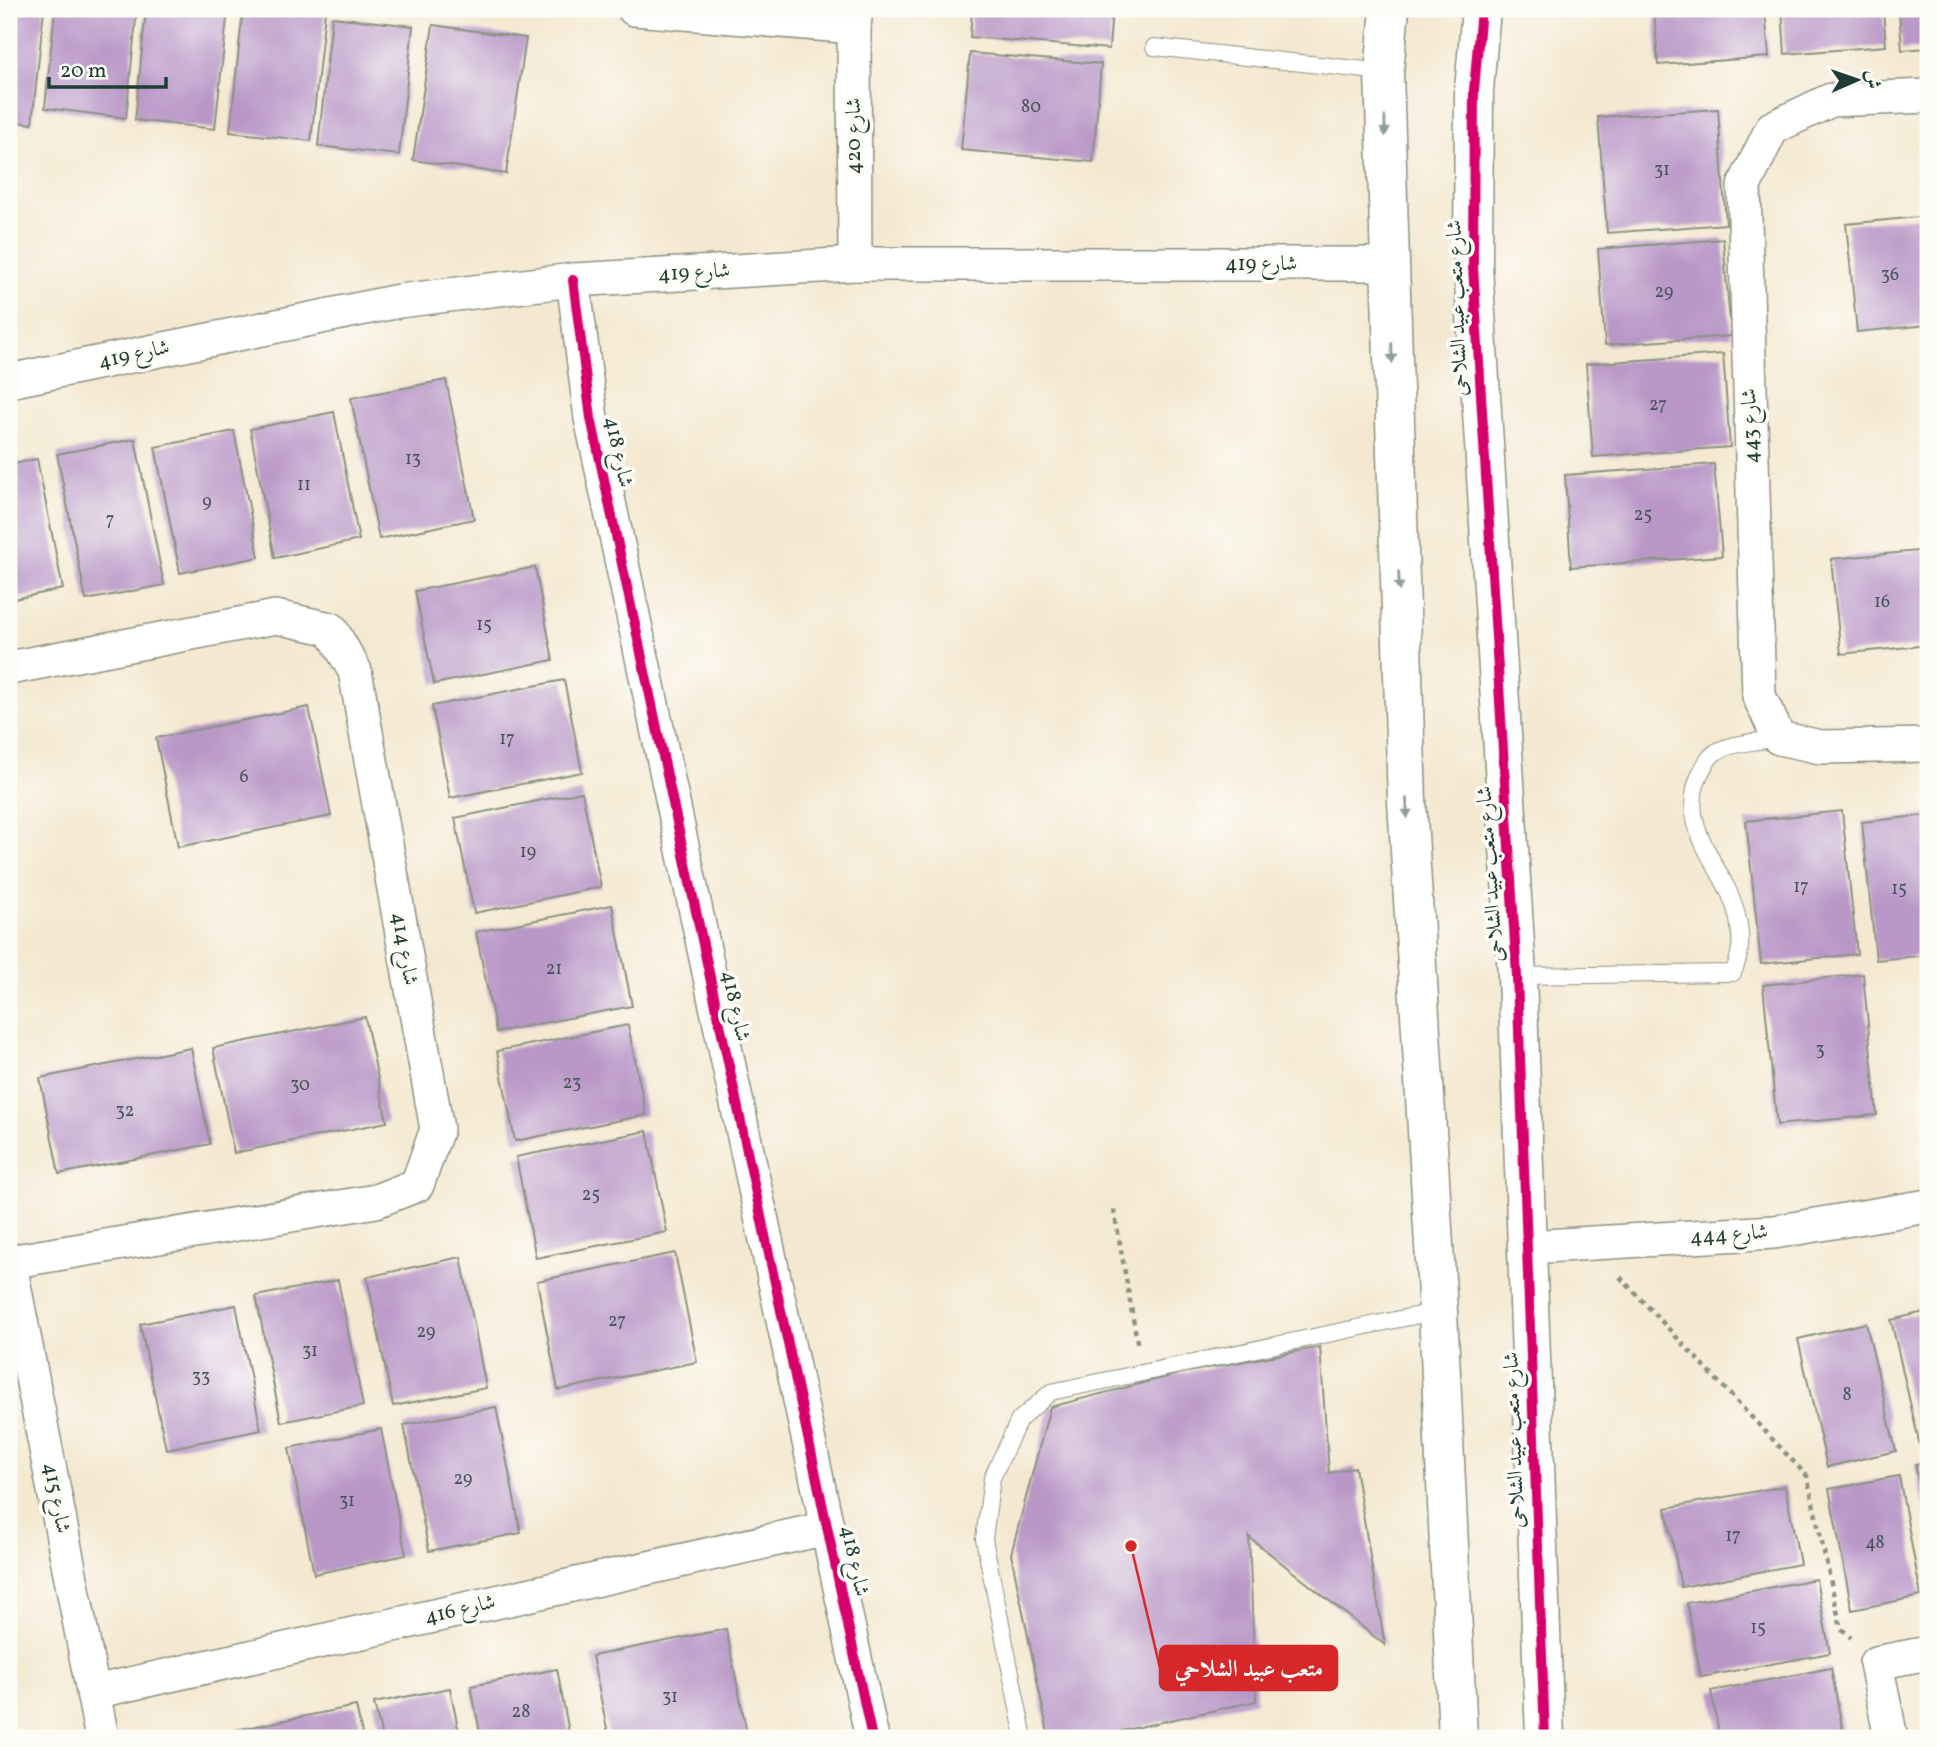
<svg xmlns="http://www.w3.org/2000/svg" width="1937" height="1747" font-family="Vollkorn,Amiri,serif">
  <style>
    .building { fill: #b998c8 }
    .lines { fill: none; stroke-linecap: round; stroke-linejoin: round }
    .service-casing { stroke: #8a9282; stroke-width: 18 }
    .minor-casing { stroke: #8a9282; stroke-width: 36 }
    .tertiary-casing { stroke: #8a9282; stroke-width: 41 }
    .path { stroke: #8a9282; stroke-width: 4.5; stroke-dasharray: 5 5; stroke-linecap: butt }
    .service { stroke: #fff; stroke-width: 16 }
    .minor { stroke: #fff; stroke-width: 33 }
    .tertiary { stroke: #fff; stroke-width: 38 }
    .cycleway-casing { stroke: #fdfcf7; stroke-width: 15 }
    .cycleway { stroke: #d6006c; stroke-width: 10 }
    .oneway { fill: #8f9e9a }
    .labels { text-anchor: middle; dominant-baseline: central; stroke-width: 7; stroke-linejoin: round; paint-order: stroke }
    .number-label { font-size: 18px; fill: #465459 }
    .street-label { font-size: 21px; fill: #1f3d34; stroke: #fdfcf7 }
    .leader { fill: none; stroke: #d62828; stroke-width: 2.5 }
    .callout-dot { fill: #d62828; stroke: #fdfcf7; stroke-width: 2.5 }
    .callout { fill: #d62828; stroke: #d62828; stroke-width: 2.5 }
    .callout-label { font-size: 23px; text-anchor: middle; font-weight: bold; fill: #fff }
  </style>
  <rect width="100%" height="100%" fill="#fdfcf7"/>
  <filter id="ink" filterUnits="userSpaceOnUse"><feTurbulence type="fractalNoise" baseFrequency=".0143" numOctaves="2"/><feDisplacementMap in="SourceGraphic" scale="14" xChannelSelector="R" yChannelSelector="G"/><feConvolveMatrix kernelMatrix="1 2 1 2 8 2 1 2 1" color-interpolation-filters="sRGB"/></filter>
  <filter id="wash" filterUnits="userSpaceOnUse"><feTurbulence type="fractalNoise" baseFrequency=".00686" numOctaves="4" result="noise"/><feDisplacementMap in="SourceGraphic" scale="28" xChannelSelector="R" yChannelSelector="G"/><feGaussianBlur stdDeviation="1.57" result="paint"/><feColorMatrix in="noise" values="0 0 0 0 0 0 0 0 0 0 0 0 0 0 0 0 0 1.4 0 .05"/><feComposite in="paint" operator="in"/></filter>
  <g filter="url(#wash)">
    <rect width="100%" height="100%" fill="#f4e8d0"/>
    <g id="blocks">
      <g class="building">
        <polygon points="9,9 44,9 32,124 9,121"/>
        <polygon points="55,9 137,9 126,118 45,108"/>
        <polygon points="146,9 228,9 215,129 135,120"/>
        <polygon points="243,9 298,9 325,12 311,141 230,132"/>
        <polygon points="972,9 1112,9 1109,49 970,37"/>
        <polygon points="1654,9 1765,9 1769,57 1658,65"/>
        <polygon points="1782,9 1883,9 1886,46 1785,54"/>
        <polygon points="1899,9 1928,9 1928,48 1902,50"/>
        <polygon points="332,17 413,26 399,155 318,146"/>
        <polygon points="433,25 526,38 506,174 413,160"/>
        <polygon points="970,53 1101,64 1093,162 961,150"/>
        <polygon points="1718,109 1726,224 1607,233 1598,117"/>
        <polygon points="1928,216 1928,325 1857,332 1846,224"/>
        <polygon points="1723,239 1731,336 1605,345 1598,249"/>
        <polygon points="1723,354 1730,447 1593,457 1586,364"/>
        <polygon points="446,380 474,519 379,539 351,398"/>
        <polygon points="334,412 359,540 275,558 250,429"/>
        <polygon points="234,431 259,557 180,573 155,447"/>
        <polygon points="135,439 164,585 86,600 57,454"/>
        <polygon points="37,459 63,589 9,600 9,465"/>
        <polygon points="1714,464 1722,556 1571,567 1565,475"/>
        <polygon points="1928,550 1928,645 1841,654 1831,559"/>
        <polygon points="535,567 553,660 434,684 415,591"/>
        <polygon points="564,680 582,772 450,798 432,706"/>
        <polygon points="309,707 331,816 178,847 156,738"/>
        <polygon points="582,792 601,887 474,913 455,818"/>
        <polygon points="1842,811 1857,954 1761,964 1746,821"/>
        <polygon points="1928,815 1928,955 1876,960 1862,822"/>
        <polygon points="612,905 632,1006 496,1032 476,932"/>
        <polygon points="1863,974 1877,1115 1777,1125 1763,985"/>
        <polygon points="365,1017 387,1122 234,1153 213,1048"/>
        <polygon points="628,1025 646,1115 515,1141 497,1051"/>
        <polygon points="191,1048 210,1144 59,1174 40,1078"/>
        <polygon points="647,1131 667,1232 536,1258 516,1157"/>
        <polygon points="675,1253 697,1362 558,1390 537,1281"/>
        <polygon points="461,1257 486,1388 393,1406 367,1277"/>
        <polygon points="338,1280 363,1406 281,1422 256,1296"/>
        <polygon points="236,1305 261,1430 166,1449 140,1324"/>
        <polygon points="1928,1311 1928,1444 1920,1446 1891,1320"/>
        <polygon points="1866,1323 1896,1451 1827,1467 1798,1339"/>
        <polygon points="1320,1347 1329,1473 1355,1467 1385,1645 1249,1537 1256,1701 1112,1733 1113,1738 1049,1738 1011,1554 1050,1407 1182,1373"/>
        <polygon points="496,1407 521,1533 429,1551 404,1425"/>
        <polygon points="381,1429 406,1555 314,1574 289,1448"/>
        <polygon points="1928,1462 1928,1526 1927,1526 1915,1464"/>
        <polygon points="1899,1476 1921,1596 1852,1610 1829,1489"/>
        <polygon points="1785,1486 1800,1564 1681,1587 1666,1508"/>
        <polygon points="1816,1579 1830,1653 1701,1677 1687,1603"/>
        <polygon points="726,1629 748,1738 609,1738 592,1656"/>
        <polygon points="1831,1668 1844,1738 1720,1738 1711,1691"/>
        <polygon points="557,1669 570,1738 481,1738 471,1686"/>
        <polygon points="450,1688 460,1738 382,1738 374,1703"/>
        <polygon points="356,1706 363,1738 222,1738 221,1733"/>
      </g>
    </g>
  </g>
  <g filter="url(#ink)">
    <use href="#blocks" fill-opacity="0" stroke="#8a9282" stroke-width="2"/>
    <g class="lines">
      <defs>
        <g id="service">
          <polyline points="1154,47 1384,72"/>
          <path d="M1517 976 1733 973C1742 952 1742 938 1737 915 1726 867 1675 829 1700 774 1704 766 1708 757 1716 752 1734 742 1759 742 1779 738"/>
          <polyline points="1024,1738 984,1539 992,1478 1019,1420 1051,1392 1438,1311"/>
        </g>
        <g id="minor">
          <polyline points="634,9 854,27"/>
          <polyline points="1928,96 1831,100 1772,128 1744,186 1759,696 1779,738 1821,747 1928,745"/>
          <polyline points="855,264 854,27 856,9"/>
          <polyline points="573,280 591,418 872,1738"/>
          <polyline points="9,381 399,301 573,280 855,264 1389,264"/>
          <polyline points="9,668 276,617 331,629 355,671 437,1129 417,1185 376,1201 9,1262"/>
          <polyline points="1528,1247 1774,1232 1928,1206"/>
          <polyline points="9,1259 102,1738"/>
          <polyline points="94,1692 827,1528"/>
          <polyline points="1891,1738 1876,1663 1928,1653"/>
        </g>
        <g id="tertiary">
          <polyline points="1390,9 1384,72 1407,801 1438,1311 1458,1738"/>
          <polyline points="1481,9 1474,90 1473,266 1517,976 1545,1738"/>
        </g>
      </defs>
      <use href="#service" class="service-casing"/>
      <use href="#minor" class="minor-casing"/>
      <use href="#tertiary" class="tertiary-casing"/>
      <g class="path">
        <polyline points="1114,1210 1138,1347"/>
        <polyline points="1620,1277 1807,1476 1841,1628 1851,1638"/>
      </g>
      <use href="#service" class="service"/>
      <use href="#minor" class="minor"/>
      <use href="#tertiary" class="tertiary"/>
      <defs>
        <g id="cycleway">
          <polyline points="1481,9 1474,90 1473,266 1517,976 1545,1738"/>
          <polyline points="573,280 591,418 872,1738"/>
        </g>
      </defs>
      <use href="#cycleway" class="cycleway-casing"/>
      <use href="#cycleway" class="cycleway"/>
    </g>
    <defs><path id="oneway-solid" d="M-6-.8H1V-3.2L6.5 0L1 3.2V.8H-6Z" transform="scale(1.75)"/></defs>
    <g class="oneway">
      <use href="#oneway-solid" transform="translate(1385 126) rotate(89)"/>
      <use href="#oneway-solid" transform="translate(1392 353) rotate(88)"/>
      <use href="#oneway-solid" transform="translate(1399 581) rotate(88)"/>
      <use href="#oneway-solid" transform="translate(1407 808) rotate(87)"/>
    </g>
  </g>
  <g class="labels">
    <g class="number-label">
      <text x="1031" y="107">80</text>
      <text x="1662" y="170">31</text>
      <text x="1890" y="275">36</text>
      <text x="1664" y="292">29</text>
      <text x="1658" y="405">27</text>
      <text x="413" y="459">13</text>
      <text x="304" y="485">11</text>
      <text x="207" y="502">9</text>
      <text x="1643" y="515">25</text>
      <text x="110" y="520">7</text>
      <text x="1882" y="602">16</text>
      <text x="484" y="625">15</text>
      <text x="507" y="739">17</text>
      <text x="244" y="777">6</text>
      <text x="528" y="852">19</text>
      <text x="1801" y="887">17</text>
      <text x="1899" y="889">15</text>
      <text x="554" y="969">21</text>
      <text x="1820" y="1050">3</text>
      <text x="572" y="1083">23</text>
      <text x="300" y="1085">30</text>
      <text x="125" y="1111">32</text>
      <text x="591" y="1195">25</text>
      <text x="617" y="1321">27</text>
      <text x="426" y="1332">29</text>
      <text x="310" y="1351">31</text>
      <text x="201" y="1377">33</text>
      <text x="1847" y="1395">8</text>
      <text x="463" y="1479">29</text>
      <text x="347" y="1501">31</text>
      <text x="1733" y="1536">17</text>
      <text x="1875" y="1543">48</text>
      <text x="1758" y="1628">15</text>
      <text x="670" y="1697">31</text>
      <text x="521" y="1712">28</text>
    </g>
    <g class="street-label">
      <text transform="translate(854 136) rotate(-90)">شارع 420</text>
      <text x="1261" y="264">شارع 419</text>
      <text transform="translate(694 273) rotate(-3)">شارع 419</text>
      <text transform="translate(1458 308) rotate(-92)">شارع متعب عبيد الشلاحى</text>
      <text transform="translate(134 355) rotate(-12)">شارع 419</text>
      <text transform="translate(1751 426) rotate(-92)">شارع 443</text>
      <text transform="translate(618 452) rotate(78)">شارع 418</text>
      <text transform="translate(1491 874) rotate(-94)">شارع متعب عبيد الشلاحى</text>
      <text transform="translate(404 949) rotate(80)">شارع 414</text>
      <text transform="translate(735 1006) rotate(78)">شارع 418</text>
      <text transform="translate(1729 1235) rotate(-4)">شارع 444</text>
      <text transform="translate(1515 1440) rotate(-92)">شارع متعب عبيد الشلاحى</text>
      <text transform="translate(56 1498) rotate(79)">شارع 415</text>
      <text transform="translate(854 1561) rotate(78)">شارع 418</text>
      <text transform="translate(460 1610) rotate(-13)">شارع 416</text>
    </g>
  </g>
  <path class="leader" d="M1131 1546L1160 1668"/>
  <circle class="callout-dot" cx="1131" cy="1546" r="7"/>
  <rect class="callout" x="1160" y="1646" width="177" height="44" rx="7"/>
  <g class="callout-label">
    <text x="1249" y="1676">متعب عبيد الشلاحي</text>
  </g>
  <rect width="1937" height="1747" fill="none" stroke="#fdfcf7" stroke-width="35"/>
  <g transform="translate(1857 80) rotate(88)" stroke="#fdfcf7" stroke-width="5" paint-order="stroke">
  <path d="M0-5L12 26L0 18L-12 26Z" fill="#1f3d34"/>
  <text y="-10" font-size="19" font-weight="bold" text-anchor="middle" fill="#1f3d34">ش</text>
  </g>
  <path d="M49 77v10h117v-10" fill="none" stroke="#1f3d34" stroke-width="3.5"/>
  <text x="60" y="77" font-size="21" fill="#1f3d34" stroke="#fdfcf7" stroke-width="5" paint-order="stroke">20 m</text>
</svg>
